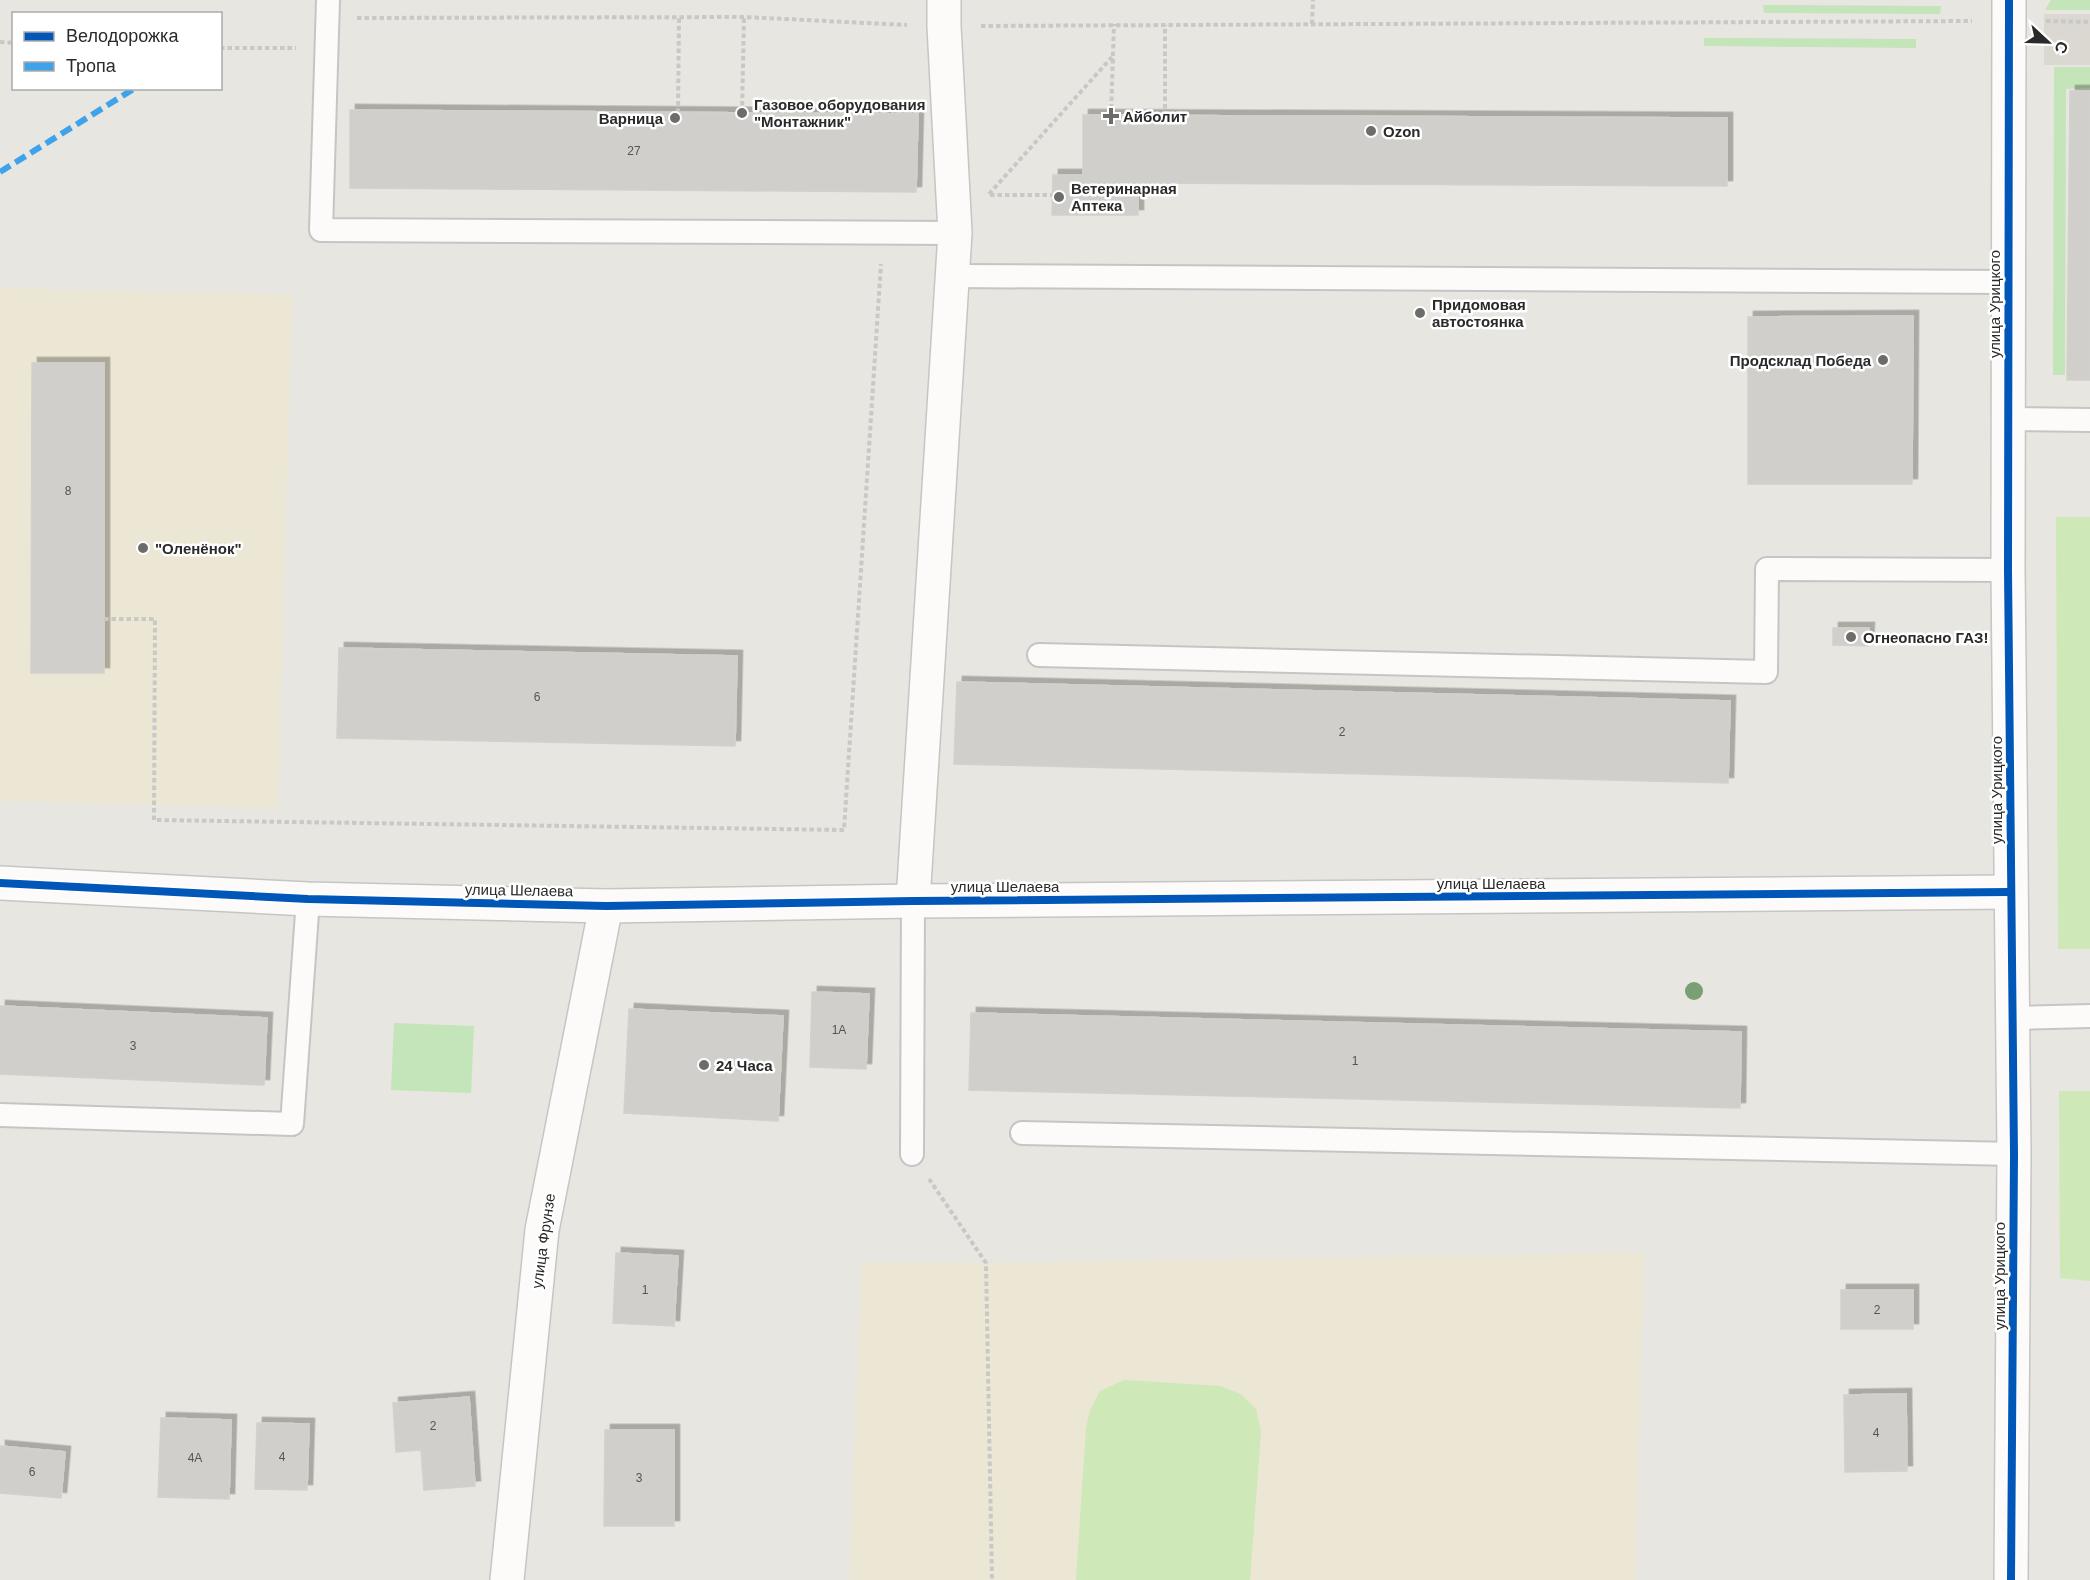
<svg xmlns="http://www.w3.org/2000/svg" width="2090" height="1580" font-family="Arial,sans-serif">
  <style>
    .education { fill: #ebe7d4 }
    .green { fill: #c4e4b9 }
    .pitch { fill: #cee8b7 }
    .plaza { fill: #dad8d1 }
    .building { fill: #d1cfcb; stroke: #d3d1cc; stroke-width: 1.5; filter: url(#shadow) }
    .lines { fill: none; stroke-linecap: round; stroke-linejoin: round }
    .service-casing { stroke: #c6c5c5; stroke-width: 26 }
    .minor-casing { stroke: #c6c5c5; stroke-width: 36 }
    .tertiary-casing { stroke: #c6c5c5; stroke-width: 36 }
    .path { stroke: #c8c8c7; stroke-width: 4; stroke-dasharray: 4.5 3; stroke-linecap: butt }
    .service { stroke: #fcfbfa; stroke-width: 22 }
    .minor { stroke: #fcfbfa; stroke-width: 33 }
    .tertiary { stroke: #fcfbfa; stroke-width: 33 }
    .quiet { stroke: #3ea3eb; stroke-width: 6; stroke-dasharray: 12 6; stroke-linecap: butt }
    .cycleway-casing { stroke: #fff; stroke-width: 11 }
    .cycleway { stroke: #0057b8; stroke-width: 8 }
    .tree { fill: #799f74 }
    .poi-dot { fill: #6c6c6a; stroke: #fff; stroke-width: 2 }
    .labels { text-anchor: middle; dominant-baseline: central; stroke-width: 5; stroke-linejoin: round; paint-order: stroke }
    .number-label { font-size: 12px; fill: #545453 }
    .poi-label { font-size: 15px; font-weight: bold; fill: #2a2a2a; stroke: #fff; text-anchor: start }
    .street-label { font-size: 15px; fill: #2a2a2a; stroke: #fff }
  </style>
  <defs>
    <filter id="shadow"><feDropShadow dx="5.5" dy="-5.5" stdDeviation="0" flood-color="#0004"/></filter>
  </defs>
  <rect width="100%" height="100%" fill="#e8e6e0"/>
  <g class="education">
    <polygon points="0,288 292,295 278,808 0,801"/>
    <polygon points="1644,1253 1635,1580 849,1580 862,1262 986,1263"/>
  </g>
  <g class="green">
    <polygon points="2051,0 2090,0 2090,10 2045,10"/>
    <polygon points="1763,5 1941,6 1940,14 1764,13"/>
    <polygon points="1704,38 1916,39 1916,48 1704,46"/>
    <polygon points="2054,67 2090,67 2090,88 2066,89 2065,375 2053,375"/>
    <polygon points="394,1023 474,1026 471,1093 391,1090"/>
  </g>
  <g class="pitch">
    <polygon points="2056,517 2090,517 2090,949 2058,949"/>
    <polygon points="2059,1091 2090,1091 2090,1281 2060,1278"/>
    <polygon points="1124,1380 1220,1386 1241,1394 1256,1409 1261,1432 1250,1580 1076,1580 1086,1428 1090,1410 1100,1391"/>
  </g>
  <rect class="plaza" x="2044" y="14" width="46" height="51"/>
  <g class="building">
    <polygon points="2070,91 2090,91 2090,380 2067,380"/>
    <polygon points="350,110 918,114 916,192 350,188"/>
    <polygon points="1083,115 1727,118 1727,186 1138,183 1138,215 1052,215 1053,175 1083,175"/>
    <polygon points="1913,316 1912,484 1748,484 1748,317"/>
    <polygon points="32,363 104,363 104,673 31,673"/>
    <polygon points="1833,628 1869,628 1868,646 1833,645"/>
    <polygon points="339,648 737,656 735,746 337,738"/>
    <polygon points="957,682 1730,701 1728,783 954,764"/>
    <polygon points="812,992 869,994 866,1069 810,1067"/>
    <polygon points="0,1006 267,1018 264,1085 0,1074"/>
    <polygon points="629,1009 783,1016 778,1121 624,1113"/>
    <polygon points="971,1013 1741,1032 1740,1108 969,1090"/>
    <polygon points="616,1253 678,1256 674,1326 613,1323"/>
    <rect x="1841" y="1290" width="72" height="39"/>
    <polygon points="1906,1394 1907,1471 1845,1472 1844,1395"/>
    <polygon points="469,1397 475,1486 424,1490 421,1450 396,1452 393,1403"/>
    <polygon points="161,1418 231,1420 229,1499 158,1497"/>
    <polygon points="257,1423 309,1424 307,1490 255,1489"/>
    <polygon points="605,1430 674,1430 674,1526 604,1526"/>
    <polygon points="0,1446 65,1452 61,1498 0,1493"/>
  </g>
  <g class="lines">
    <defs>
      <g id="service">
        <polyline points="328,0 321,230 955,233"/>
        <polyline points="952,276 2008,282"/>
        <polyline points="2007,419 2090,420"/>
        <polyline points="1039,655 1766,672 1767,569 2008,570"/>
        <polyline points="2012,1018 2090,1016"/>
        <polyline points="0,1115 292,1124 308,899"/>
        <polyline points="1022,1133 2014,1154"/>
        <polyline points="912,1154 913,901"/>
      </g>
      <g id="minor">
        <polyline points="0,883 308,899 606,906 913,901 2010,892"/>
        <polyline points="913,901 955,233 944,26 944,0"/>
        <polyline points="507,1580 542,1230 606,906"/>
      </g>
      <polyline id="tertiary" points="2009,0 2008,570 2014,1154 2011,1580"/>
    </defs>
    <use href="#service" class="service-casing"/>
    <use href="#minor" class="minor-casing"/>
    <use href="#tertiary" class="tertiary-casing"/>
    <g class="path">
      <polyline points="357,18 744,17 907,25"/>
      <polyline points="2046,21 2090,22"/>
      <polyline points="1312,24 1313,0"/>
      <polyline points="981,26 1972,21"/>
      <polyline points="0,42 14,43"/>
      <polyline points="220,48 296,48"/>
      <polyline points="678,113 679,18"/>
      <polyline points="742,113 744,18"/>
      <polyline points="1111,116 1114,24"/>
      <polyline points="1165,116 1165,25"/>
      <polyline points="989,194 1112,57"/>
      <polyline points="990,195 1052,195"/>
      <polyline points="104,619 155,619 154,820 844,830 881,264"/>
      <polyline points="929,1179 986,1263 992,1580"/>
    </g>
    <use href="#service" class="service"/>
    <use href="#minor" class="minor"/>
    <use href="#tertiary" class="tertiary"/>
    <polyline class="quiet" points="0,172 135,88"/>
    <defs>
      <g id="cycleway">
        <polyline points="2009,0 2008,570 2014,1154 2011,1580"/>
        <polyline points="0,883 308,899 606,906 913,901 2010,892"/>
      </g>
    </defs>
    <use href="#cycleway" class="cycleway-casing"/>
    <use href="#cycleway" class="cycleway"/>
  </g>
  <circle class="tree" cx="1694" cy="991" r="9"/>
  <g class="poi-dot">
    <circle cx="742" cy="113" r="6"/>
    <path d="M1108 107h6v6h6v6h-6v6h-6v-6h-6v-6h6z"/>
    <circle cx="675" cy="118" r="6"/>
    <circle cx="1371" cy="131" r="6"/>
    <circle cx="1059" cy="197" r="6"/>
    <circle cx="1420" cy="313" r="6"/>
    <circle cx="1883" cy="360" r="6"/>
    <circle cx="143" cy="548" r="6"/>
    <circle cx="1851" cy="637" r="6"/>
    <circle cx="704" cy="1065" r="6"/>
  </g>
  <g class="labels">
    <g class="number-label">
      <text x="634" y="151">27</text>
      <text x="68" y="491">8</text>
      <text x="537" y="697">6</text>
      <text x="1342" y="732">2</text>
      <text x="839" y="1030">1А</text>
      <text x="133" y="1046">3</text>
      <text x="1355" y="1061">1</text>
      <text x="645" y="1290">1</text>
      <text x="1877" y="1310">2</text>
      <text x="433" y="1426">2</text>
      <text x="1876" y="1433">4</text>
      <text x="282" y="1457">4</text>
      <text x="195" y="1458">4А</text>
      <text x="32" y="1472">6</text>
      <text x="639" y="1478">3</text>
    </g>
    <g class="poi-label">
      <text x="754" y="104">Газовое оборудования<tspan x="754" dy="17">"Монтажник"</tspan></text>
      <text x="1123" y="116">Айболит</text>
      <text x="663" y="118" text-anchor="end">Варница</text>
      <text x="1383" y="131">Ozon</text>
      <text x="1071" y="188">Ветеринарная<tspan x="1071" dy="17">Аптека</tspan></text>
      <text x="1432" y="304">Придомовая<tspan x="1432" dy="17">автостоянка</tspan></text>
      <text x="1871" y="360" text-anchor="end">Продсклад Победа</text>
      <text x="155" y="548">"Оленёнок"</text>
      <text x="1863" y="637">Огнеопасно ГАЗ!</text>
      <text x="716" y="1065">24 Часа</text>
    </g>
    <g class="street-label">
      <text transform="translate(1994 304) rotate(-90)">улица Урицкого</text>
      <text transform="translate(1996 790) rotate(-90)">улица Урицкого</text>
      <text x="1491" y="883">улица Шелаева</text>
      <text x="1005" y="886">улица Шелаева</text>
      <text transform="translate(519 890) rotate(1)">улица Шелаева</text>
      <text transform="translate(543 1241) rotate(-82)">улица Фрунзе</text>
      <text transform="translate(1999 1276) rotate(-90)">улица Урицкого</text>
    </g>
  </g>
  <rect x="12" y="12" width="210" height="78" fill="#ffffff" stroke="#aaaaaa" stroke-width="1.5"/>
  <rect x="24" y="32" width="30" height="9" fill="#0057b8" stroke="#aaaaaa" stroke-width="1.5"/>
  <text x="66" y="42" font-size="18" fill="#2a2a2a">Велодорожка</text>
  <rect x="24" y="62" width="30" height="9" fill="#3ea3eb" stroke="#aaaaaa" stroke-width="1.5"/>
  <text x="66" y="72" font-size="18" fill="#2a2a2a">Тропа</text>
  <g transform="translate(2048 42) rotate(112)" stroke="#ffffff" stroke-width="4.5" paint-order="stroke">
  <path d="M0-4.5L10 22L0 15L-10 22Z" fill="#2a2a2a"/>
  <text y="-9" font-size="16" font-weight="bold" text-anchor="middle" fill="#2a2a2a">С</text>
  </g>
</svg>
